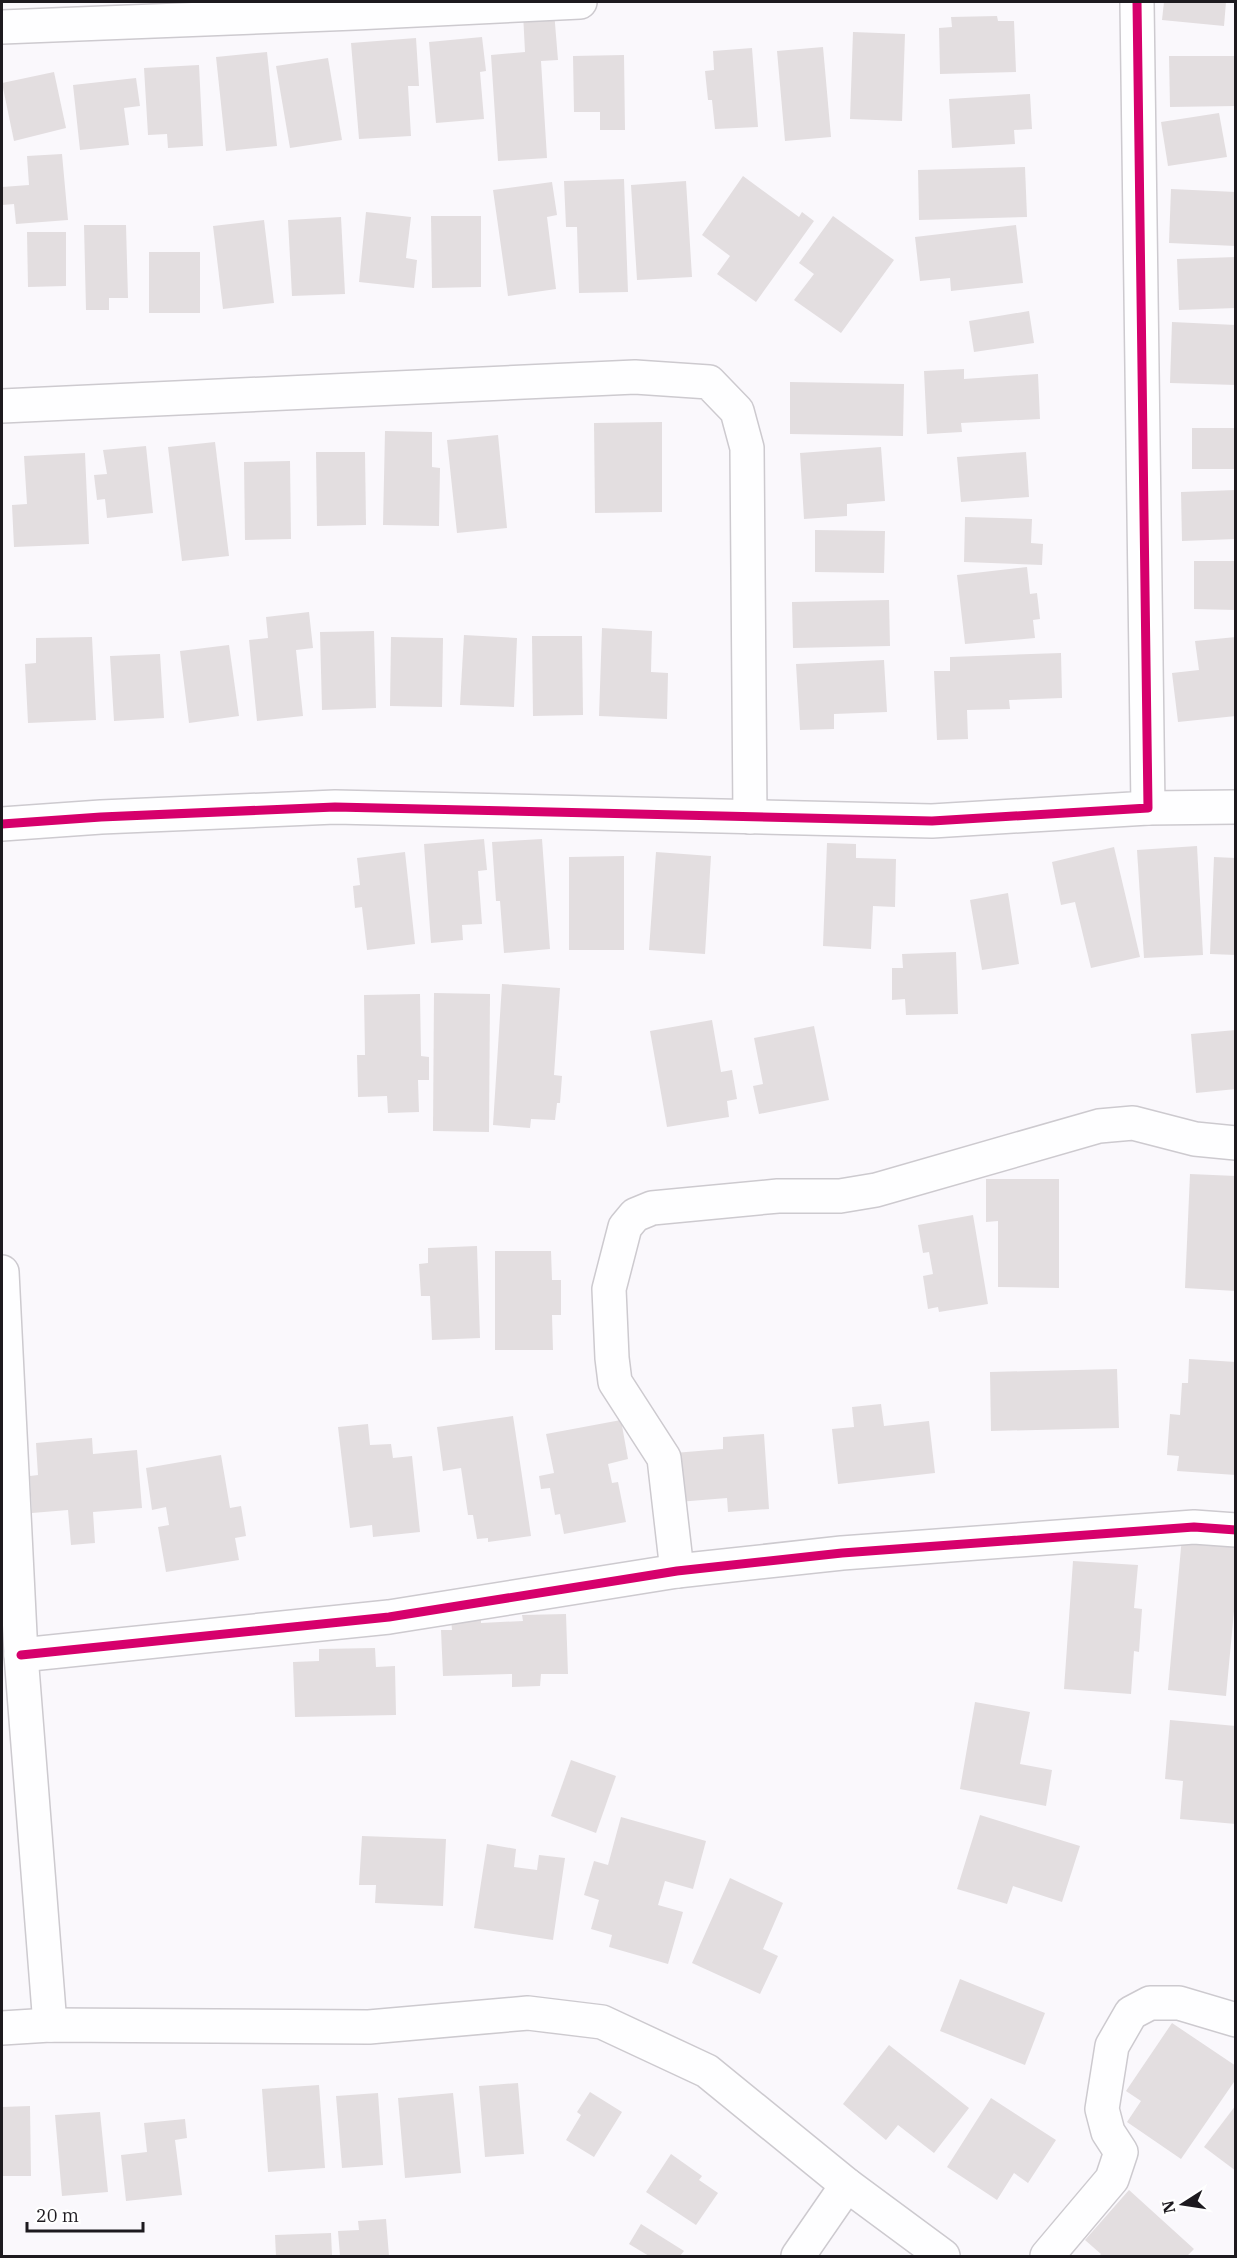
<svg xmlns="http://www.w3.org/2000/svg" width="1237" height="2258" font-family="'IBM Plex Serif',serif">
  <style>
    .building { fill: #e3dee0 }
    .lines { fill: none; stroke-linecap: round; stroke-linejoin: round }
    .street-casing { stroke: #cdcacf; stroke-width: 36 }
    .street { stroke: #fefeff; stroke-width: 33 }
    .cycleway-casing { stroke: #fff; stroke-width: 13 }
    .cycleway { stroke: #d6006c; stroke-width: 9 }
  </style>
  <rect width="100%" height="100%" fill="#faf8fc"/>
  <g class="building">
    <polygon points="1164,2 1226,2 1224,26 1162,20"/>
    <polygon points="554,11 558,60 541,61 547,158 498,161 491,55 525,52 523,13"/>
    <polygon points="997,16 998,21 1014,21 1016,72 940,74 939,28 952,27 951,17"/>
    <polygon points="853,32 905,34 902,121 850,119"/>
    <polygon points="482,37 486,71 480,72 484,119 436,123 429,42"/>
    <polygon points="416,38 419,86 408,86 411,136 359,139 351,43"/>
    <polygon points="823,47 831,137 785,141 777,51"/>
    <polygon points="752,48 758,127 715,129 712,100 708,100 705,71 714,70 713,51"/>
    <polygon points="267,52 277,146 226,151 216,57"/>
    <polygon points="624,55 625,130 600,130 600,112 574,112 573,56"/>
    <polygon points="1169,56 1236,56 1236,106 1170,107"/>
    <polygon points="328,58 342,140 290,148 276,66"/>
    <polygon points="199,65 203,146 168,148 167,134 148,135 144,68"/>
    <polygon points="54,72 66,128 14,141 2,83"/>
    <polygon points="136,78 140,106 124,108 129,145 80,150 73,85"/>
    <polygon points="1030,94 1032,129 1014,130 1015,144 952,148 949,99"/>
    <polygon points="1219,113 1227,157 1168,166 1161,122"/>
    <polygon points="62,154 68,220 16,224 14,204 2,205 2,187 29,185 27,156"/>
    <polygon points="1025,167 1027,217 919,220 918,170"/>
    <polygon points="743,176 799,217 802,212 814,221 756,302 717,274 730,256 702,235"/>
    <polygon points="624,179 628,292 579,293 577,227 566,227 564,181"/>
    <polygon points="686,181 692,277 637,280 631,185"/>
    <polygon points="552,182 557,215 547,217 556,289 508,296 493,190"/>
    <polygon points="1171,189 1236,192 1236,246 1169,243"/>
    <polygon points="366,212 411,217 406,258 417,260 414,288 359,282"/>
    <polygon points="431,216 481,216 481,287 432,288"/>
    <polygon points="833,216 894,260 841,333 794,300 814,274 799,263"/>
    <polygon points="341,217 345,294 292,296 288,220"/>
    <polygon points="264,220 274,303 223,309 213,226"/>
    <polygon points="84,225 126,225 128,298 109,298 109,310 86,310"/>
    <polygon points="1016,225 1023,283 951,291 950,278 920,281 915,237"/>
    <polygon points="27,232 66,232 66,286 28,287"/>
    <rect x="149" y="252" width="51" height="61"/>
    <polygon points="1236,257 1236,308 1179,310 1177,259"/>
    <polygon points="1029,311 1034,343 974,352 969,321"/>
    <polygon points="1172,322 1236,325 1236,385 1170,383"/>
    <polygon points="964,369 964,379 1038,374 1040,419 961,423 962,432 927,434 924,371"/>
    <polygon points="790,382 904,384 903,436 790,434"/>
    <polygon points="662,422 662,512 595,513 594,423"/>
    <rect x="1192" y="428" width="44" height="41"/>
    <polygon points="385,431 432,432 432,467 440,468 439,526 383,525"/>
    <polygon points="498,435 507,528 457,533 447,440"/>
    <polygon points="215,442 229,556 182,561 168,447"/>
    <polygon points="146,446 153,513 107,518 105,499 97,500 94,475 107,474 103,450"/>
    <polygon points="881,447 885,501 847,504 847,516 804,519 800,453"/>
    <polygon points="316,452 365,452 366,525 317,526"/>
    <polygon points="1026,452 1029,497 961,502 957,457"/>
    <polygon points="85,453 89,544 14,547 12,505 27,504 24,456"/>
    <polygon points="290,461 291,539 245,540 244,462"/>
    <polygon points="1236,490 1236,539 1182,541 1181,492"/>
    <polygon points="965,517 1032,519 1031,543 1043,544 1042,565 964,562"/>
    <polygon points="815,530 885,531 884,573 815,572"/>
    <polygon points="1194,561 1236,561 1236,610 1194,609"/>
    <polygon points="1027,567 1030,594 1037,593 1040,619 1033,620 1035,638 965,644 957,575"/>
    <polygon points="889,600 890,646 793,648 792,602"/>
    <polygon points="309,612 313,648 296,650 303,716 257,721 249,640 268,638 266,617"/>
    <polygon points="602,628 652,631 651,672 668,673 667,719 599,716"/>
    <polygon points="374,631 376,708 322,710 320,632"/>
    <polygon points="464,635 517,638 514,707 460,705"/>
    <polygon points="532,636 582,636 583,715 533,716"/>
    <polygon points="92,637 96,720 28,723 25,664 36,663 36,638"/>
    <polygon points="391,637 443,638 442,707 390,706"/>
    <polygon points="1236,637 1236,716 1178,722 1172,673 1199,670 1195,641"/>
    <polygon points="229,645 239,716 189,723 180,651"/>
    <polygon points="1061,653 1062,698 1009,700 1010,709 967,710 968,739 937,740 934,671 950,671 950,657"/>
    <polygon points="160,654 164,718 114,721 110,656"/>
    <polygon points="884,660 887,712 834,714 834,729 800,730 796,664"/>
    <polygon points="484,839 487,870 478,871 482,924 462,925 463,940 431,943 424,844"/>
    <polygon points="542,839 550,949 504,953 500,901 496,901 492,842"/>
    <polygon points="827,843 856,844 856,858 896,859 895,907 873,906 871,949 823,946"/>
    <polygon points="1197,846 1203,955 1144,958 1137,850"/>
    <polygon points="1114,847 1140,957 1091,968 1075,902 1061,905 1052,862"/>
    <polygon points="405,852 415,944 367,950 362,907 355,908 353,886 360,885 357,858"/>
    <polygon points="656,852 711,856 705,954 649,950"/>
    <polygon points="624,856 624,950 569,950 569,857"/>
    <polygon points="1214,857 1236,858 1236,955 1210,954"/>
    <polygon points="1008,893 1019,964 982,970 970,900"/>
    <polygon points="956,952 958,1014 906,1015 905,999 892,1000 892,968 903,968 902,954"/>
    <polygon points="502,984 560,988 554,1075 562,1076 560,1103 557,1103 555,1120 531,1119 530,1128 493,1125"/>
    <polygon points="434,993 490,994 489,1132 433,1131"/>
    <polygon points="420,994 421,1056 429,1057 429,1080 418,1080 419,1112 388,1113 387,1096 358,1097 357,1055 365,1055 364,995"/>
    <polygon points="712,1020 721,1072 732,1070 737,1099 727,1101 729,1117 667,1127 650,1031"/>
    <polygon points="814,1026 829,1100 759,1114 753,1086 763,1084 754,1038"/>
    <polygon points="1236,1030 1236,1089 1196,1093 1191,1034"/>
    <polygon points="1190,1174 1236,1176 1236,1291 1185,1288"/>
    <polygon points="986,1179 1059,1179 1059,1288 998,1287 998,1221 986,1222"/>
    <polygon points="973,1215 988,1304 939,1312 938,1307 928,1309 923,1276 933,1274 929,1252 923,1253 918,1225"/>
    <polygon points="477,1246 480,1338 432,1340 430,1296 421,1296 419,1264 428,1263 428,1248"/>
    <polygon points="495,1251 551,1251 552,1280 561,1280 561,1315 552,1315 553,1350 495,1350"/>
    <polygon points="1189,1359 1236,1362 1236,1475 1177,1471 1179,1456 1167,1455 1170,1414 1180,1415 1182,1383 1188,1383"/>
    <polygon points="1117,1369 1119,1428 991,1431 990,1372"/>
    <polygon points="881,1404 884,1426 929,1421 935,1473 838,1484 832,1429 854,1427 852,1407"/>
    <polygon points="513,1416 531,1536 488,1542 488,1538 477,1539 473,1515 468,1515 461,1468 443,1471 437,1427"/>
    <polygon points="621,1420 628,1459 608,1464 612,1483 618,1482 626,1522 564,1534 560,1514 555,1515 550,1488 541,1489 539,1476 554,1473 546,1434"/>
    <polygon points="368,1424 370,1445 391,1444 393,1458 412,1456 420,1532 373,1537 372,1525 350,1528 338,1427"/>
    <polygon points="764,1434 769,1509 728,1512 727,1498 678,1502 674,1453 723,1449 723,1437"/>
    <polygon points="92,1438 93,1454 137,1450 142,1508 93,1512 95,1543 71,1545 68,1510 32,1513 30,1476 38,1475 36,1443"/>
    <polygon points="221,1455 230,1508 241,1506 246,1536 235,1538 239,1560 166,1572 158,1527 169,1525 166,1507 152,1510 146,1468"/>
    <polygon points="1182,1537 1236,1541 1236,1590 1226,1696 1168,1690"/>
    <polygon points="1073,1561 1138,1565 1134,1608 1142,1609 1139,1652 1134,1651 1131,1694 1064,1689"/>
    <polygon points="566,1614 568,1674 541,1674 540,1686 512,1687 512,1674 443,1676 441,1630 452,1630 451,1619 481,1618 481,1623 523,1621 522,1615"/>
    <polygon points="375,1648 376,1667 395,1666 396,1715 295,1717 293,1662 319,1661 319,1649"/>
    <polygon points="975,1702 1030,1712 1020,1764 1052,1770 1046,1806 960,1789"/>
    <polygon points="1170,1720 1236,1726 1236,1824 1180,1819 1183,1781 1165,1779"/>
    <polygon points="571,1760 616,1776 596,1833 551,1816"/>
    <polygon points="980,1815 1080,1846 1062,1902 1013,1886 1007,1904 957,1889"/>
    <polygon points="621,1817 706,1841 693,1889 665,1881 658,1905 683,1912 668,1964 609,1947 612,1935 591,1929 599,1900 584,1895 594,1861 608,1865"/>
    <polygon points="362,1836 446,1839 443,1906 375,1903 376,1885 359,1885"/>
    <polygon points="487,1844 516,1849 514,1867 537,1870 539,1855 565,1858 553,1940 474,1928"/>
    <polygon points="730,1878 783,1903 763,1949 778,1956 760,1994 692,1963"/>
    <polygon points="960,1979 1045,2013 1025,2065 940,2031"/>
    <polygon points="1172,2023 1236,2066 1236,2079 1181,2159 1127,2122 1141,2101 1126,2091"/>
    <polygon points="889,2045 969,2108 934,2153 898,2125 886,2140 843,2104"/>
    <polygon points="518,2083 524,2154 485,2157 479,2086"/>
    <polygon points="319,2085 325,2168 268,2172 262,2089"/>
    <polygon points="590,2092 622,2112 594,2157 566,2140 581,2115 577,2112"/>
    <polygon points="378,2093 383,2165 342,2168 336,2096"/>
    <polygon points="453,2093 461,2173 405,2178 398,2098"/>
    <polygon points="991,2098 1056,2140 1028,2183 1014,2173 997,2200 947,2167"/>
    <polygon points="1236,2105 1236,2171 1204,2147"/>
    <polygon points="30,2106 31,2176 2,2176 2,2107"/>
    <polygon points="100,2112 108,2192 62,2196 55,2115"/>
    <polygon points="185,2119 187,2138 175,2140 182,2195 126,2201 121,2155 147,2152 144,2123"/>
    <polygon points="671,2154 702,2176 699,2180 718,2193 696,2225 646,2192"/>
    <polygon points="1129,2190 1194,2249 1187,2256 1099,2256 1101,2254 1085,2240"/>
    <polygon points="386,2219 389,2256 340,2256 338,2231 359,2230 358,2221"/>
    <polygon points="641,2224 684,2251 680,2256 649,2256 629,2244"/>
    <polygon points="331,2233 332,2256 276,2256 275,2235"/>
  </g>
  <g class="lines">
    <defs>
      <g id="street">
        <polyline points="2,27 355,13 580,2"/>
        <polyline points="2,406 635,377 709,382 737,411 747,448 750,817"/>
        <polyline points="1148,808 1236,807"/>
        <polyline points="2,824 101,817 335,807 932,821 1148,808 1137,2"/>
        <polyline points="2,1272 21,1655 50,2025"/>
        <polyline points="677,1571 664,1458 615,1382 612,1358 609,1289 625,1227 635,1215 652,1208 778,1196 840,1196 876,1190 1099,1126 1133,1123 1195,1139 1236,1143"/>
        <polyline points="21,1655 389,1617 677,1571 842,1553 1194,1527 1236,1530"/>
        <polyline points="2,2028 50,2025 369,2027 528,2013 602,2022 707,2071 847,2185 943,2256"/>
        <polyline points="798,2256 847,2185"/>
        <polyline points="1047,2256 1112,2179 1121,2152 1108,2132 1102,2109 1112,2046 1131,2013 1150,2003 1179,2003 1236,2020"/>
      </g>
    </defs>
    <use href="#street" class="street-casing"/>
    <use href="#street" class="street"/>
    <defs>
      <g id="cycleway">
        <polyline points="2,824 101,817 335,807 932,821 1148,808 1137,2"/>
        <polyline points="21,1655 389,1617 677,1571 842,1553 1194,1527 1236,1530"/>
      </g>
    </defs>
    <use href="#cycleway" class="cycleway-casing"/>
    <use href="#cycleway" class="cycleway"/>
  </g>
  <rect width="1237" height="2258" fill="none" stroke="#1d1a1f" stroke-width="6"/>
  <g transform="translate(1183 2204) rotate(258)" stroke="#ffffff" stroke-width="4.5" paint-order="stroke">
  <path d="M0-4.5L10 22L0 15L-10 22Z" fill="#1d1a1f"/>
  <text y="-9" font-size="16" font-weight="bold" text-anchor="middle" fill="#1d1a1f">N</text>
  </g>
  <path d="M27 2222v9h116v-9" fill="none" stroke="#1d1a1f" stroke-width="3"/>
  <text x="36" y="2222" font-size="18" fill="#1d1a1f" stroke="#ffffff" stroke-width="4.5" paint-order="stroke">20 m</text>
</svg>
